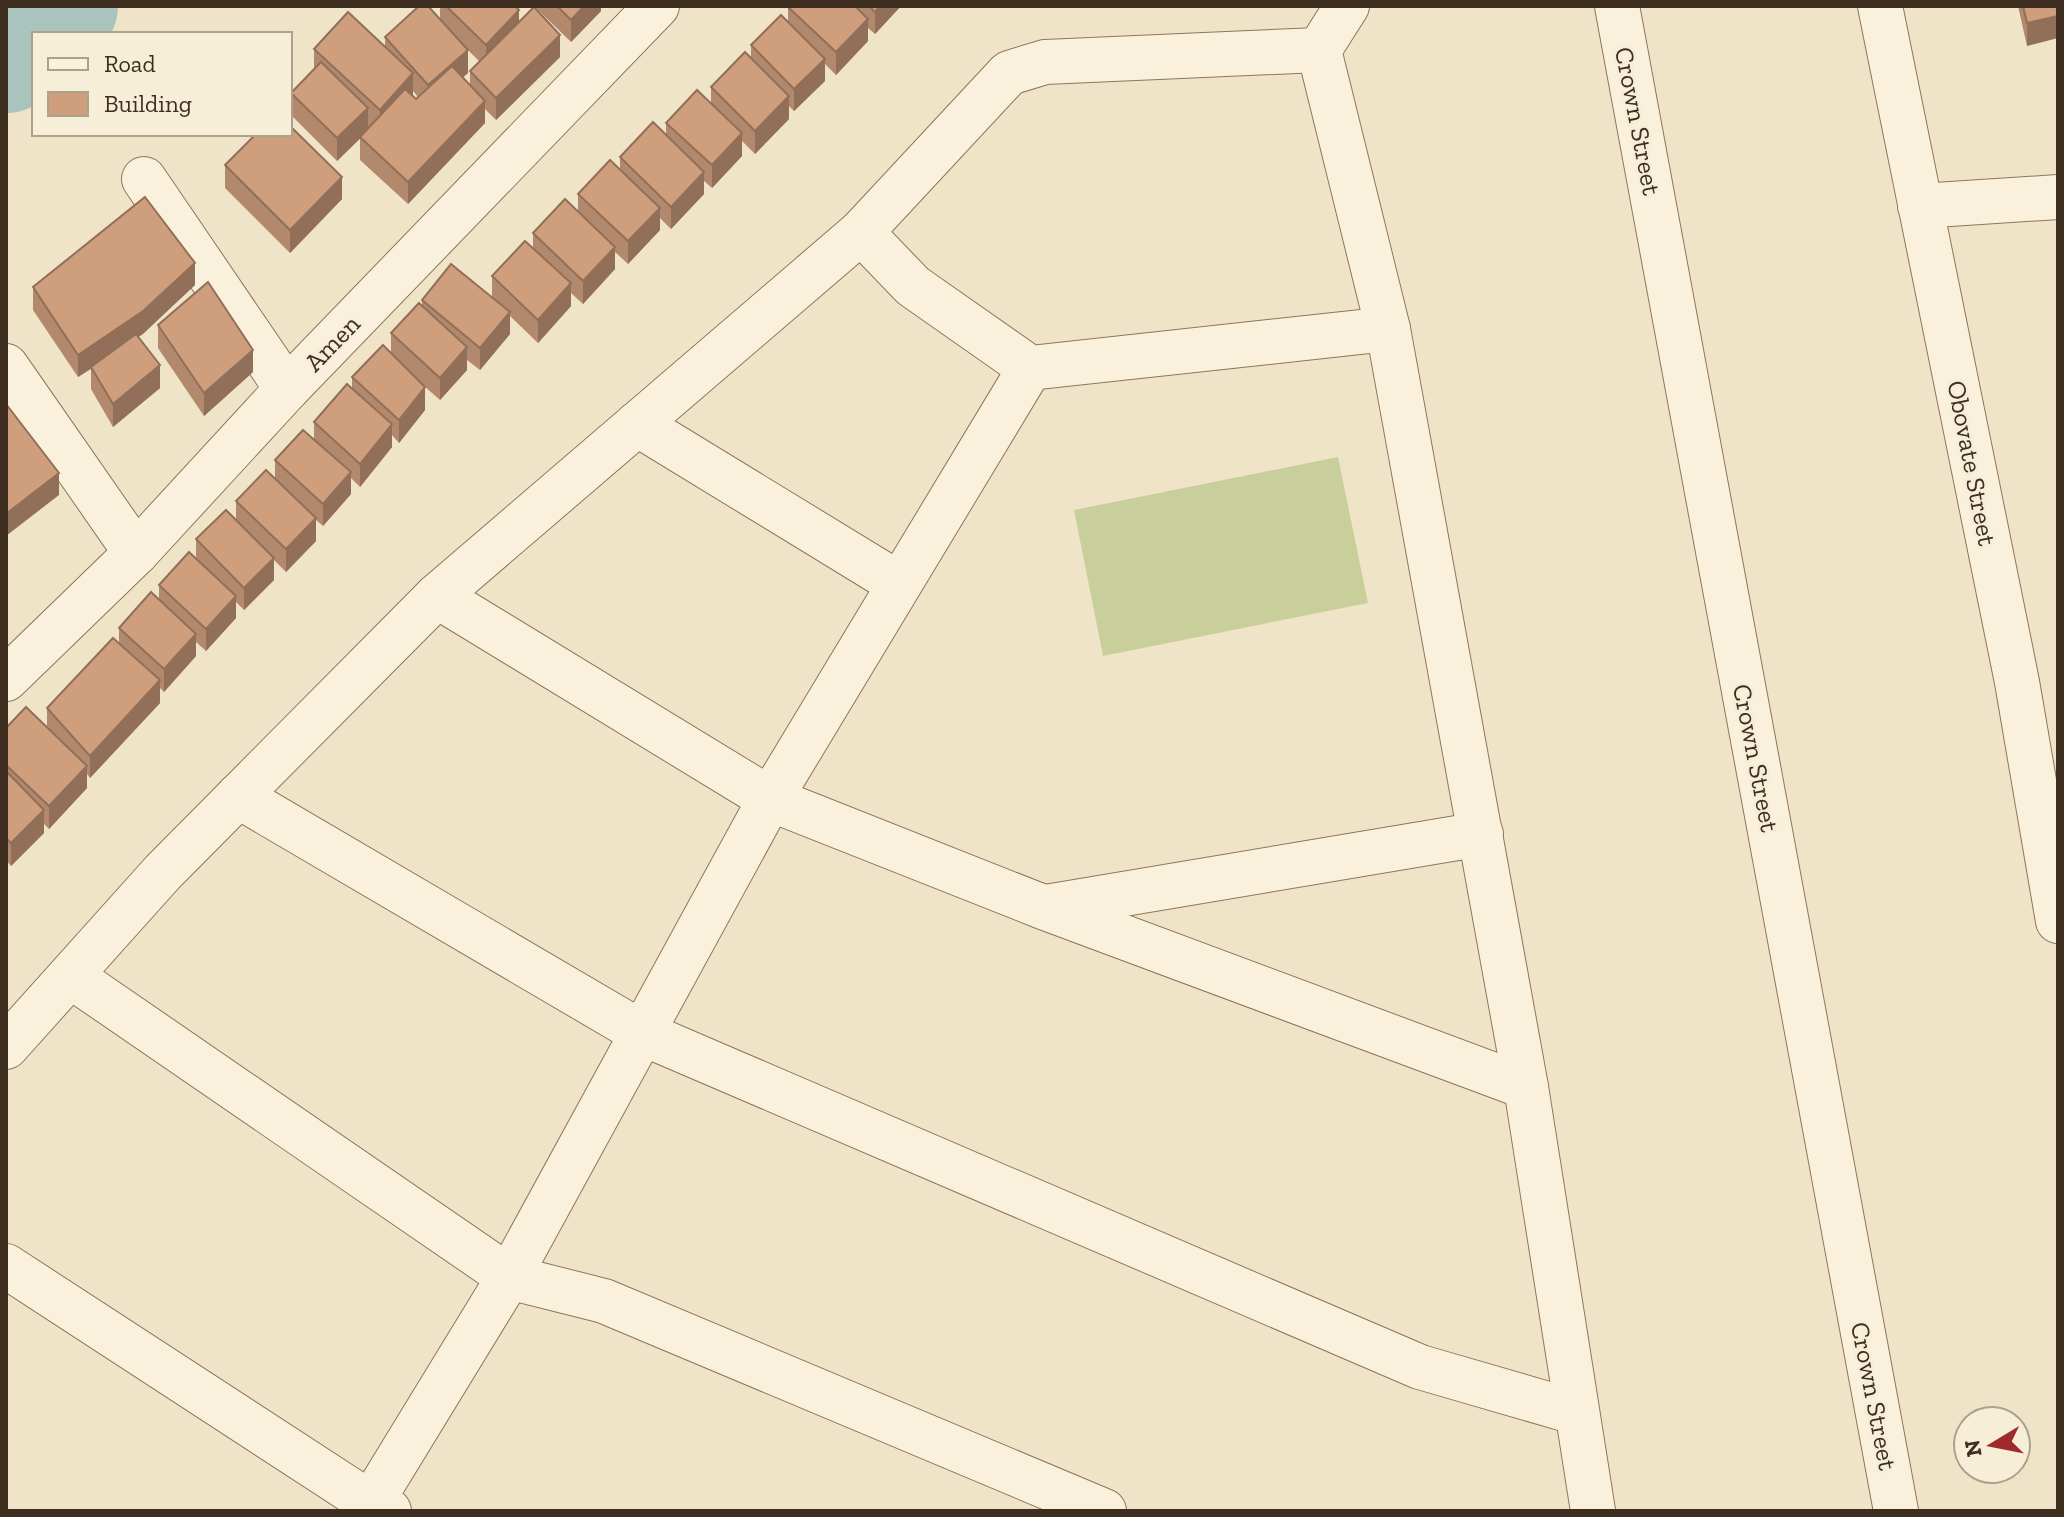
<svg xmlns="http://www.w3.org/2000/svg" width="2064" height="1517" font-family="'Zilla Slab',serif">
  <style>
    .pitch { fill: #c9cf9b }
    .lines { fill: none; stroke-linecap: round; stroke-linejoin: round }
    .river { stroke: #a9c4bc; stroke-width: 114 }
    .minor-casing { stroke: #8d765c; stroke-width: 46 }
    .minor { stroke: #faf1dc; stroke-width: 44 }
    .wall { fill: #b2896c; fill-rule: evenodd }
    .shaded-wall { fill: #916f58 }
    .building { fill: #cf9f7d; stroke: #916f58; stroke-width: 2 }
    .labels { text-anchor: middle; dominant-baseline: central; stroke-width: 6; stroke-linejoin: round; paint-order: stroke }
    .street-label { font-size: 26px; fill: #3d2e20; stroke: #f7eed8 }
  </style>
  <rect width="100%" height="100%" fill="#f0e4c8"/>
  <polygon class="pitch" points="1338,457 1368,603 1103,656 1074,510"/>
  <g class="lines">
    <polyline class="river" points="6,56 29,31 61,6"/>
    <defs>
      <g id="minor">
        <polyline points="1347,6 1319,50 1388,329 1526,1087 1593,1511"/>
        <polyline points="1617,6 1896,1511"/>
        <polyline points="1880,6 2017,682 2058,921"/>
        <polyline points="144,179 287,389"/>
        <polyline points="1920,206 2058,197"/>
        <polyline points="861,232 913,286 1030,368 1388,329"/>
        <polyline points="6,366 136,553"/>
        <polyline points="637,424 899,584"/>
        <polyline points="437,596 770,799 1043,907 1526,1087"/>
        <polyline points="6,679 136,553 287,389 657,6"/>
        <polyline points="238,796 642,1033 1420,1367 1575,1412"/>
        <polyline points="1046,907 1481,834"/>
        <polyline points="72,977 509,1277 604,1301 1104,1511"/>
        <polyline points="6,1047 163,872 437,596 861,232 1009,73 1045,62 1319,50"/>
        <polyline points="6,1266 370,1503 389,1511"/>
        <polyline points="366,1511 509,1277 770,799 1030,368"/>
      </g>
    </defs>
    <use href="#minor" class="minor-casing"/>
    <use href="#minor" class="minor"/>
  </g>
  <g class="wall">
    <path d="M440 6H515L519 23 560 57 496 120 485 109V123L408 204 360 160V138L337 161 291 115V93L314 69V49L385 47V37L440 19ZM466 48 480 62 470 71V86L462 78 468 73ZM413 91 418 97 416 99 413 97Z"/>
    <polygon points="534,6 601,6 601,11 571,42"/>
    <polygon points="789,6 901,6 875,34 868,28 868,41 836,75 825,64 825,81 794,111 789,106 789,119 755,154 742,141 742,156 712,188 704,181 704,194 671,229 660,218 660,230 628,264 615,252 615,269 583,304 571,293 571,306 538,343 510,316 510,334 480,370 467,360 467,370 440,400 423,385 425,410 399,443 392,435 392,447 360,487 351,478 351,494 323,526 316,520 316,541 286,572 274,560 274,580 244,610 236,602 236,618 206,651 196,642 196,656 164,692 160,688 160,703 90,778 87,774 87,788 49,829 44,824 44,833 11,866 6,860 6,728 47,728 47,708 119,643 119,628 159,600 159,585 196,559 196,539 236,520 236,501 275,479 275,460 314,439 314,422 352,388 352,377 391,354 391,333 422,305 422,300 492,297 492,276 533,248 533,233 578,212 578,194 620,170 620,157 666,134 666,123 711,104 711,87 751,58 751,45 788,22 788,7"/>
    <polygon points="2018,6 2058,6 2027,46"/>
    <polygon points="225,165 342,199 290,253 225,188"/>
    <polygon points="195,285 138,337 160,388 113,427 91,389 91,369 78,377 33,310 33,287"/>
    <polygon points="158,325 253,372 204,416 158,348"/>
  </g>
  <g class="shaded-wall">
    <polygon points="584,6 601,6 601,11 571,42 571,20"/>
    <polygon points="880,6 901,6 875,34 875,12"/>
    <polygon points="519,10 519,33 486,68 486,45"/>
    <polygon points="2058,16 2058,38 2027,46 2027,23"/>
    <polygon points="868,19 868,41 836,75 836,52"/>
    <polygon points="560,35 560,57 496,120 496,98"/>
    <polygon points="468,50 468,73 428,108 428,85"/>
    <polygon points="825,59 825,81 794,111 794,89"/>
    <polygon points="413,73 413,96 380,133 380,110"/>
    <polygon points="789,96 789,119 755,154 755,131"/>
    <polygon points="485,101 485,123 408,204 408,182"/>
    <polygon points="368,108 368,131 337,161 337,138"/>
    <polygon points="742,133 742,156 712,188 712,165"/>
    <polygon points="704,172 704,194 671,229 671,207"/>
    <polygon points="342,177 342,199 290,253 290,230"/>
    <polygon points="660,208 660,230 628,264 628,241"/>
    <polygon points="615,247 615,269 583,304 583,281"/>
    <polygon points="195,263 195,285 143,334 78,377 78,355"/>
    <polygon points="571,283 571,306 538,343 538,320"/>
    <polygon points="510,312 510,334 480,370 480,348"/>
    <polygon points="467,347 467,370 440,400 440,378"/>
    <polygon points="253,350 253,372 204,416 204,393"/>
    <polygon points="160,365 160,388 113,427 113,404"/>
    <polygon points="425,387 425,410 399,443 399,420"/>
    <polygon points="392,424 392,447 360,487 360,464"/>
    <polygon points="351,472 351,494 323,526 323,504"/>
    <polygon points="59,473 59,495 6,536 6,514"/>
    <polygon points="316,518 316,541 286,572 286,549"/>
    <polygon points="274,558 274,580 244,610 244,588"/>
    <polygon points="236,596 236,618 206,651 206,629"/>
    <polygon points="196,634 196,656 164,692 164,669"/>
    <polygon points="160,680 160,703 90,778 90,756"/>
    <polygon points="87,766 87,788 49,829 49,806"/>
    <polygon points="44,810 44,833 11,866 11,843"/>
  </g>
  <g class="building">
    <polygon points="419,6 428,6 468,50 428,85 385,37"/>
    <polygon points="446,6 515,6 519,10 486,45"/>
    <polygon points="557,6 584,6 571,20"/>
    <polygon points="789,6 855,6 868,19 836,52 788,7"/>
    <polygon points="869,6 880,6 875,12"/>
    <polygon points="2023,6 2058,6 2058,16 2027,23"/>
    <polygon points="534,7 560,35 496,98 470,71"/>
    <polygon points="348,12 413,73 380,110 314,49"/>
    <polygon points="781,15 825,59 794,89 751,45"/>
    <polygon points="745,52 789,96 755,131 711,87"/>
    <polygon points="321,62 368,108 337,138 291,93"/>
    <polygon points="452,66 485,101 408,182 360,137 405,89 416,99"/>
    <polygon points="697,90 742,133 712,165 666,123"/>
    <polygon points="653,122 704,172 671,207 620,157"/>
    <polygon points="290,126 342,177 290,230 225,165 256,134 290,134"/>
    <polygon points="610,160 660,208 628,241 578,194"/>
    <polygon points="145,197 195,263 143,311 78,355 33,287"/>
    <polygon points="565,199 615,247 583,281 533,233"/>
    <polygon points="525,241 571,283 538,320 492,276"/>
    <polygon points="451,264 510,312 480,348 422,300"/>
    <polygon points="208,282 253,350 204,393 158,325"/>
    <polygon points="419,303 467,347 440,378 391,333"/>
    <polygon points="136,334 160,365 113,404 91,367"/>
    <polygon points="383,345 425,387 399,420 352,377"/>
    <polygon points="347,384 392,424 360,464 314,422"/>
    <polygon points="6,404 59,473 6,514"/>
    <polygon points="303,430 351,472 323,504 275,460"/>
    <polygon points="266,470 316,518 286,549 236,501"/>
    <polygon points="226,510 274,558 244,588 196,539"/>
    <polygon points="189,552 236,596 206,629 159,585"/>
    <polygon points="151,592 196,634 164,669 119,628"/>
    <polygon points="113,638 160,680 90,756 47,708"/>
    <polygon points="26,707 87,766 49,806 6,765 6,728"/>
    <polygon points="6,771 44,810 11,843 6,838"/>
  </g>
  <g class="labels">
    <g class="street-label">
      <text transform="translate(1638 121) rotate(79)">Crown Street</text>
      <text transform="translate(332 343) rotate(-46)">Amen</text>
      <text transform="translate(1972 463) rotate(79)">Obovate Street</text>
      <text transform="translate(1756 758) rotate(79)">Crown Street</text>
      <text transform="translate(1874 1396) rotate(79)">Crown Street</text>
    </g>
  </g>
  <rect width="2064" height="1517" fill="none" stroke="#3d2e20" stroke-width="16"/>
  <rect x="32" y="32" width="260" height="104" fill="#f7eed8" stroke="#ada18e" stroke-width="2"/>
  <rect x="48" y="58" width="40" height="12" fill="#faf1dc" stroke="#ada18e" stroke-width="2"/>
  <text x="104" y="72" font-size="24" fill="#3d2e20">Road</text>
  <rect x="48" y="92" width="40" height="24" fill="#cf9f7d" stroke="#ada18e" stroke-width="2"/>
  <text x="104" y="112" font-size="24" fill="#3d2e20">Building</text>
  <g transform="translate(1992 1445) rotate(260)"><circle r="38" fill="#f7eed8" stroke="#ada18e" stroke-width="2"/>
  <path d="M0-6L14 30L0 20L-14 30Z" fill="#9e2a2b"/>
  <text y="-12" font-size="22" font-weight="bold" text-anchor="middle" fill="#3d2e20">N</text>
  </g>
</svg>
